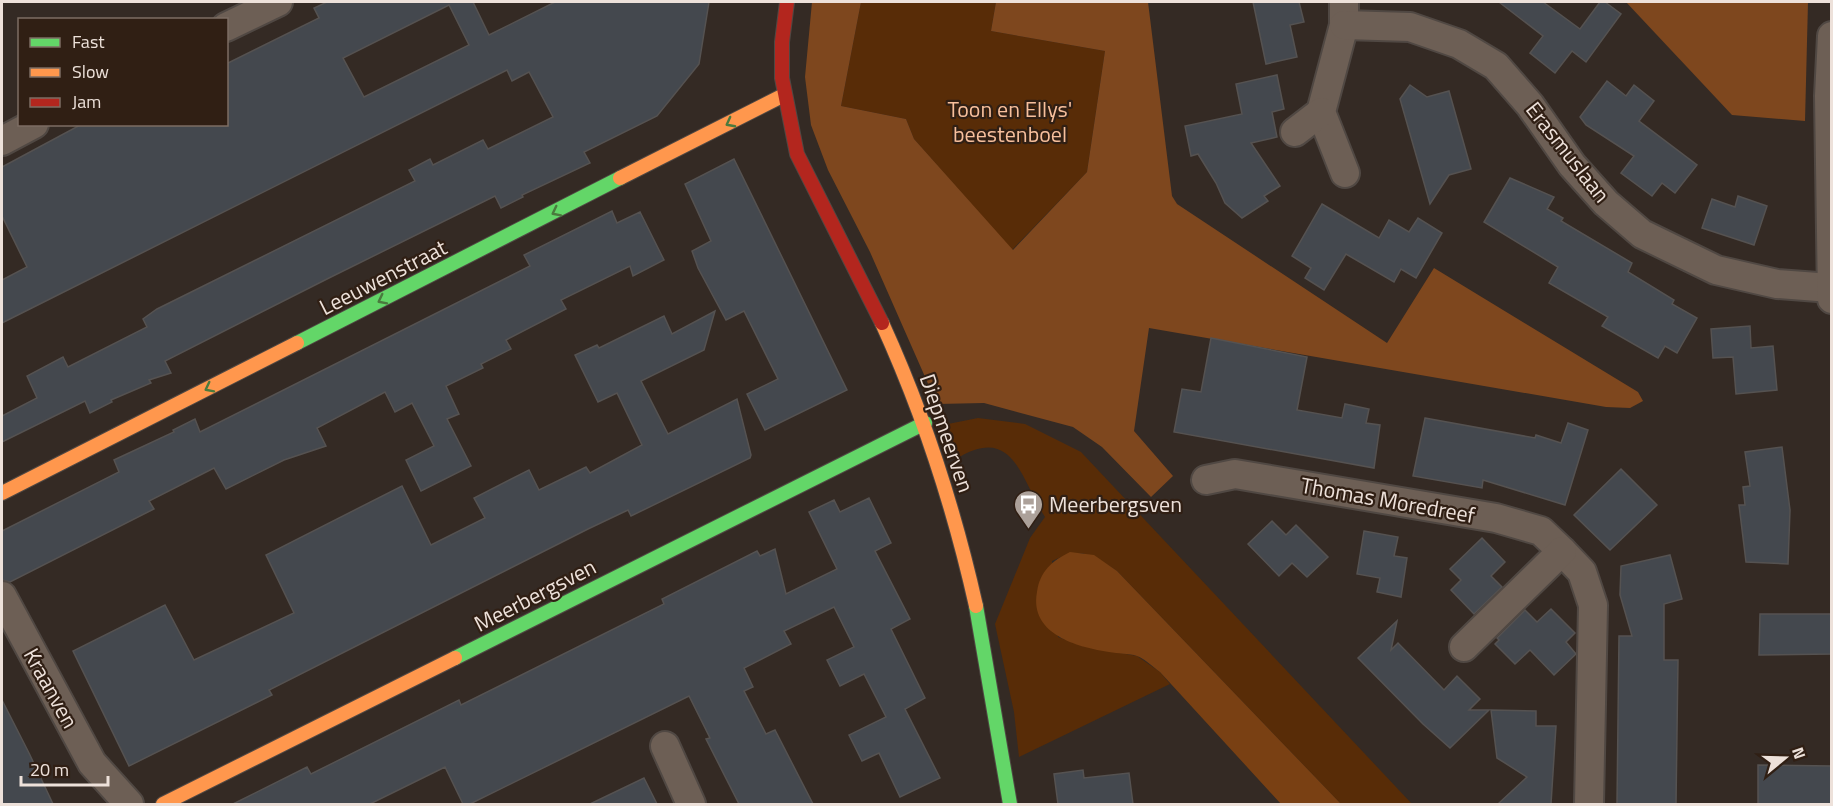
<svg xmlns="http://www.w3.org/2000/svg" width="1833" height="806" font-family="'Titillium Web',sans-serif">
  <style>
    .green { fill: #582c07 }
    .forest { fill: #7e471e }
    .water { fill: #794013 }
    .building { fill: #44484e; stroke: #555251; stroke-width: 1.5; fill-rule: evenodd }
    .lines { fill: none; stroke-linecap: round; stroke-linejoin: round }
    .street-casing { stroke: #504843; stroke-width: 32 }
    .fast-casing { stroke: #504843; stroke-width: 16 }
    .slow-casing { stroke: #504843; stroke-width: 16 }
    .jam-casing { stroke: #504843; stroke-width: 16 }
    .street { stroke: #6d5f55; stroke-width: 28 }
    .fast { stroke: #63d668; stroke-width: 14 }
    .slow { stroke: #ff974d; stroke-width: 14 }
    .jam { stroke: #b3261e; stroke-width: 14 }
    .oneway { stroke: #4a7a3e }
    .labels { text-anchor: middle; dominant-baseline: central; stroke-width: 4.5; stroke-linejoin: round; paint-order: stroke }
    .park-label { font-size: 22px; fill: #f7bf9c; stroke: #301f14 }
    .street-label { font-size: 22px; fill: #ede1da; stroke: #301f14 }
    .poi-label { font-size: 22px; fill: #ede1da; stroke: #301f14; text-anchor: start }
  </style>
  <rect width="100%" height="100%" fill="#342a24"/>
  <g class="green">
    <polygon points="861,2 996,2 991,31 1105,51 1087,172 1012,250 914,139 906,119 841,106"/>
    <path d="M978 418 1025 424 1081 452 1412 804H1341L1117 571C1090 553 1082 547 1052 561L1058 637 1083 646 1137 656 1160 672 1170 684 1019 757 1014 712 995 624 1030 538 1045 517C1021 480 1014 423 956 459L948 424Z"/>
  </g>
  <g class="forest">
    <polygon points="812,2 861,2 841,106 906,119 914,139 1013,250 1087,172 1105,51 991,31 996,2 1148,2 1172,196 1177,204 1387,343 1434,268 1638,392 1643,401 1630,408 1606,407 1149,328 1134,431 1173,476 1151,497 1102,447 1073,427 984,403 937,404 870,252 828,170 811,125 805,77"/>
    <polygon points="1626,2 1808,2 1805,121 1732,115"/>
  </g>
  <path class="water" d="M1070 552 1094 555 1117 571 1341 804H1281L1160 672C1153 667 1145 659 1137 656 1129 653 1118 654 1109 652 1077 647 1029 634 1037 592 1040 571 1052 561 1070 552Z"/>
  <g class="building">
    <path d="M327 2H473L489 35 555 2H709L699 64 657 116 584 152 590 163 522 195 523 197 501 208 495 196 329 278 165 361 171 373 149 380 151 383 111 400 112 402 90 413 85 401 2 442V416L37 398 27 376 63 357 68 367 147 327 143 319 157 309 415 181 409 170 430 159 433 165 483 140 488 149 553 117 529 72 512 81 507 70 2 323V280L27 267 2 216V167L82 124H226V64L319 18 314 8ZM449 5 469 45 364 97 343 58Z"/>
    <polygon points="1253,2 1299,2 1304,22 1290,25 1297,57 1266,64"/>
    <polygon points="1499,2 1543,2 1580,29 1600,2 1605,2 1621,14 1586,62 1572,51 1555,73 1530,53 1543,36"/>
    <polygon points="1277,75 1284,109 1272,112 1277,137 1251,143 1280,186 1264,196 1268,201 1242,218 1225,203 1216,183 1198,154 1191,156 1185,126 1242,114 1236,84"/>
    <polygon points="1607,81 1626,96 1634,85 1654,101 1639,121 1697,165 1675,193 1662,183 1652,196 1621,173 1634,156 1586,125 1580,117"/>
    <polygon points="1410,85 1427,97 1449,91 1471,169 1449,175 1430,204 1400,99"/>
    <polygon points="734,159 847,390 765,430 747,394 778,379 744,311 726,320 698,268 692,251 711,241 685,184"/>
    <polygon points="1510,178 1554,197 1547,209 1563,218 1561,221 1632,263 1628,272 1674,300 1672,304 1697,318 1677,353 1665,346 1658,358 1602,326 1608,317 1549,283 1558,267 1484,222"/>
    <polygon points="1738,196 1767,206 1754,245 1702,228 1712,199 1735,207"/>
    <polygon points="1322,204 1379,238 1389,220 1409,232 1418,218 1442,233 1416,278 1401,269 1394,282 1346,254 1324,290 1305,278 1311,268 1292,256"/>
    <polygon points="612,211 617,223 640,212 664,260 633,276 630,266 561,300 566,309 506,340 511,349 481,364 483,368 446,386 459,414 447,419 471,466 421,491 406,460 434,446 412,403 395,412 385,392 317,428 326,446 284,460 226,489 214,468 149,501 154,509 10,582 2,580 2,531 119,472 114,460 174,432 173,430 195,419 200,432 530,266 524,255"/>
    <polygon points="715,311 704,350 641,381 668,434 737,399 751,455 750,458 631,516 628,510 588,529 269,690 272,695 129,766 73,651 165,605 194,660 294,613 266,555 402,486 431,545 485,518 474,498 529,470 539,490 586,467 590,473 642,445 617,393 598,402 575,355 597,345 599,348 664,316 672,334"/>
    <polygon points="1750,326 1751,348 1773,346 1777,390 1736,394 1733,357 1713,358 1711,329"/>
    <polygon points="1211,338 1307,357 1297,410 1342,418 1345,404 1369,409 1366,423 1380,425 1374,468 1174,432 1182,389 1201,392"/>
    <polygon points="1425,418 1535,438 1536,435 1561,443 1568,423 1588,430 1565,505 1483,480 1482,488 1413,476"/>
    <polygon points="1782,447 1790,510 1788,564 1746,562 1739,505 1745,505 1743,487 1750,486 1745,452"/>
    <polygon points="1621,469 1657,505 1610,550 1574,515"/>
    <polygon points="869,498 891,543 875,551 910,619 891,629 925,698 905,709 940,778 900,797 879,753 862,761 849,735 886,717 864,674 840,686 827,660 854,647 834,607 784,631 791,644 744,668 753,687 744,691 766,734 775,730 813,804 739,804 706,739 710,738 689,696 470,804 463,804 445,767 370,804 233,804 307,767 311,774 459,700 461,705 664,604 662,599 757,551 760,556 775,549 786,594 837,569 809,512 834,500 840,512"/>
    <polygon points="1272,521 1286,535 1296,525 1328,557 1307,577 1292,563 1279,576 1248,544"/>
    <polygon points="1364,531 1398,537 1394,556 1407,558 1401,597 1377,592 1380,578 1357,574"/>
    <polygon points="1482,538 1505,562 1491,576 1502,587 1474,614 1451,590 1461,580 1450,569"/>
    <polygon points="1670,555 1682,599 1664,604 1664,660 1678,660 1676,804 1617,804 1619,636 1632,636 1620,595 1621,566"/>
    <polygon points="1551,609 1575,633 1566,642 1576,654 1554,675 1530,650 1515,664 1495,644 1499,640 1497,638 1525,610 1537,622"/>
    <polygon points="1760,614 1832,614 1832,654 1759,655"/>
    <polygon points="1397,621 1391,650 1398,643 1444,690 1457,676 1480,699 1469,710 1489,710 1450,748 1423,724 1358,658"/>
    <polygon points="2,700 29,753 53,804 2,804"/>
    <polygon points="1491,710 1536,711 1536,726 1556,726 1551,804 1498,804 1527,777 1497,758"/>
    <polygon points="1758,765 1832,766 1832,804 1758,804"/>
    <polygon points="1083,770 1084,778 1129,773 1133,804 1058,804 1054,774"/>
    <polygon points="644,778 657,804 590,804"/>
  </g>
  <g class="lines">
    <defs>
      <g id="street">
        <polyline points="1344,2 1344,25 1321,112 1345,173"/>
        <polyline points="1344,25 1410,27 1459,44 1496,66 1530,105 1572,165 1606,203 1642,234 1716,270 1777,284 1831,288"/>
        <polyline points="226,27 278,2"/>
        <polyline points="1832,36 1829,96 1832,299"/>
        <polyline points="1295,132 1321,112"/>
        <polyline points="2,141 34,124"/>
        <polyline points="1206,480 1235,474 1496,518 1541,531 1562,551 1582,572 1593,605 1589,804"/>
        <polyline points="2,596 92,763 129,804"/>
        <polyline points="1464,647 1562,551"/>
        <polyline points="665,746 691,804"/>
      </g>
      <g id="fast">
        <polyline points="297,343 620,178"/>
        <polyline points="976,606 1010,804"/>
        <polyline points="455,658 925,423"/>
      </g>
      <g id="slow">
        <polyline points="620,178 782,96"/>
        <path d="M882 323C924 415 954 508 976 606"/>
        <polyline points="2,493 297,343"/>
        <polyline points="163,804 455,658"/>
      </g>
      <polyline id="jam" points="787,2 782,42 782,78 797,154 882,323"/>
    </defs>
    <use href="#street" class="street-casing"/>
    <use href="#fast" class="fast-casing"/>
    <use href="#slow" class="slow-casing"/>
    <use href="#jam" class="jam-casing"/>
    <use href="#street" class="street"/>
    <use href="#fast" class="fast"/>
    <use href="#slow" class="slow"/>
    <use href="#jam" class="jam"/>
  </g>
  <defs><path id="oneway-chevron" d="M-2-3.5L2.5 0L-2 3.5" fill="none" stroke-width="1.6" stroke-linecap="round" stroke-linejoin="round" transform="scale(1.5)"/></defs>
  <g class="oneway">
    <use href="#oneway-chevron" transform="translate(730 123) rotate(152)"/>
    <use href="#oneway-chevron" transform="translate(556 212) rotate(153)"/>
    <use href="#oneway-chevron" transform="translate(382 300) rotate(153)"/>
    <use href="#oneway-chevron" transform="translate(209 388) rotate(153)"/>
  </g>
  <defs>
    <symbol id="bus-pin" viewBox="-11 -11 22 30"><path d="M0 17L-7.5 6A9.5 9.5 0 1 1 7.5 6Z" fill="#aca19a" stroke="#301f14"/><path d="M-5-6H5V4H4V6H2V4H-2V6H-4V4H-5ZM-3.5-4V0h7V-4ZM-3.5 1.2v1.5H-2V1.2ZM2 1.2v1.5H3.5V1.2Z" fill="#fff"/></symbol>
  </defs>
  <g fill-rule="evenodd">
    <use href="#bus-pin" x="1012" y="488" width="33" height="45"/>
  </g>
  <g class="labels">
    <g class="park-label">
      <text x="1010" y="109">Toon en Ellys'<tspan x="1010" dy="25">beestenboel</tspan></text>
    </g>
    <g class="street-label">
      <text transform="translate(1568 152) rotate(52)">Erasmuslaan</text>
      <text transform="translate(383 277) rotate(-27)">Leeuwenstraat</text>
      <text transform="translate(947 433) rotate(71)">Diepmeerven</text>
      <text transform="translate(1388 500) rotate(10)">Thomas Moredreef</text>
      <text transform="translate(535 595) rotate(-27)">Meerbergsven</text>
      <text transform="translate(51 688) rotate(61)">Kraanven</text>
    </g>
    <g class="poi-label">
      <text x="1049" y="504">Meerbergsven</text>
    </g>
  </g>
  <rect width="1833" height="806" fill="none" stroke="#ede1da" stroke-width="6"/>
  <rect x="18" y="18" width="210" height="108" fill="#301f14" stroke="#7c6d63" stroke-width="1.5"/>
  <rect x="30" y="38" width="30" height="9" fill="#63d668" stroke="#7c6d63" stroke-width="1.5"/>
  <text x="72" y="48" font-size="18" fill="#ede1da">Fast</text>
  <rect x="30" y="68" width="30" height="9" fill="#ff974d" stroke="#7c6d63" stroke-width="1.5"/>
  <text x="72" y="78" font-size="18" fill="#ede1da">Slow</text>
  <rect x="30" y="98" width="30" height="9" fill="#b3261e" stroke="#7c6d63" stroke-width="1.5"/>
  <text x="72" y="108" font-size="18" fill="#ede1da">Jam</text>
  <g transform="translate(1785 758) rotate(71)" stroke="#301f14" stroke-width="4.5" paint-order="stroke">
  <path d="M0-4.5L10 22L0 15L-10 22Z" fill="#ede1da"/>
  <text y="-9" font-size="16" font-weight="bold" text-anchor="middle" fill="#ede1da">N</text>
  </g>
  <path d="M21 776v9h87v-9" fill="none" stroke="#ede1da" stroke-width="3"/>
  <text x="30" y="776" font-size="18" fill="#ede1da" stroke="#301f14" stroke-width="4.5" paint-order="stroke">20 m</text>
</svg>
